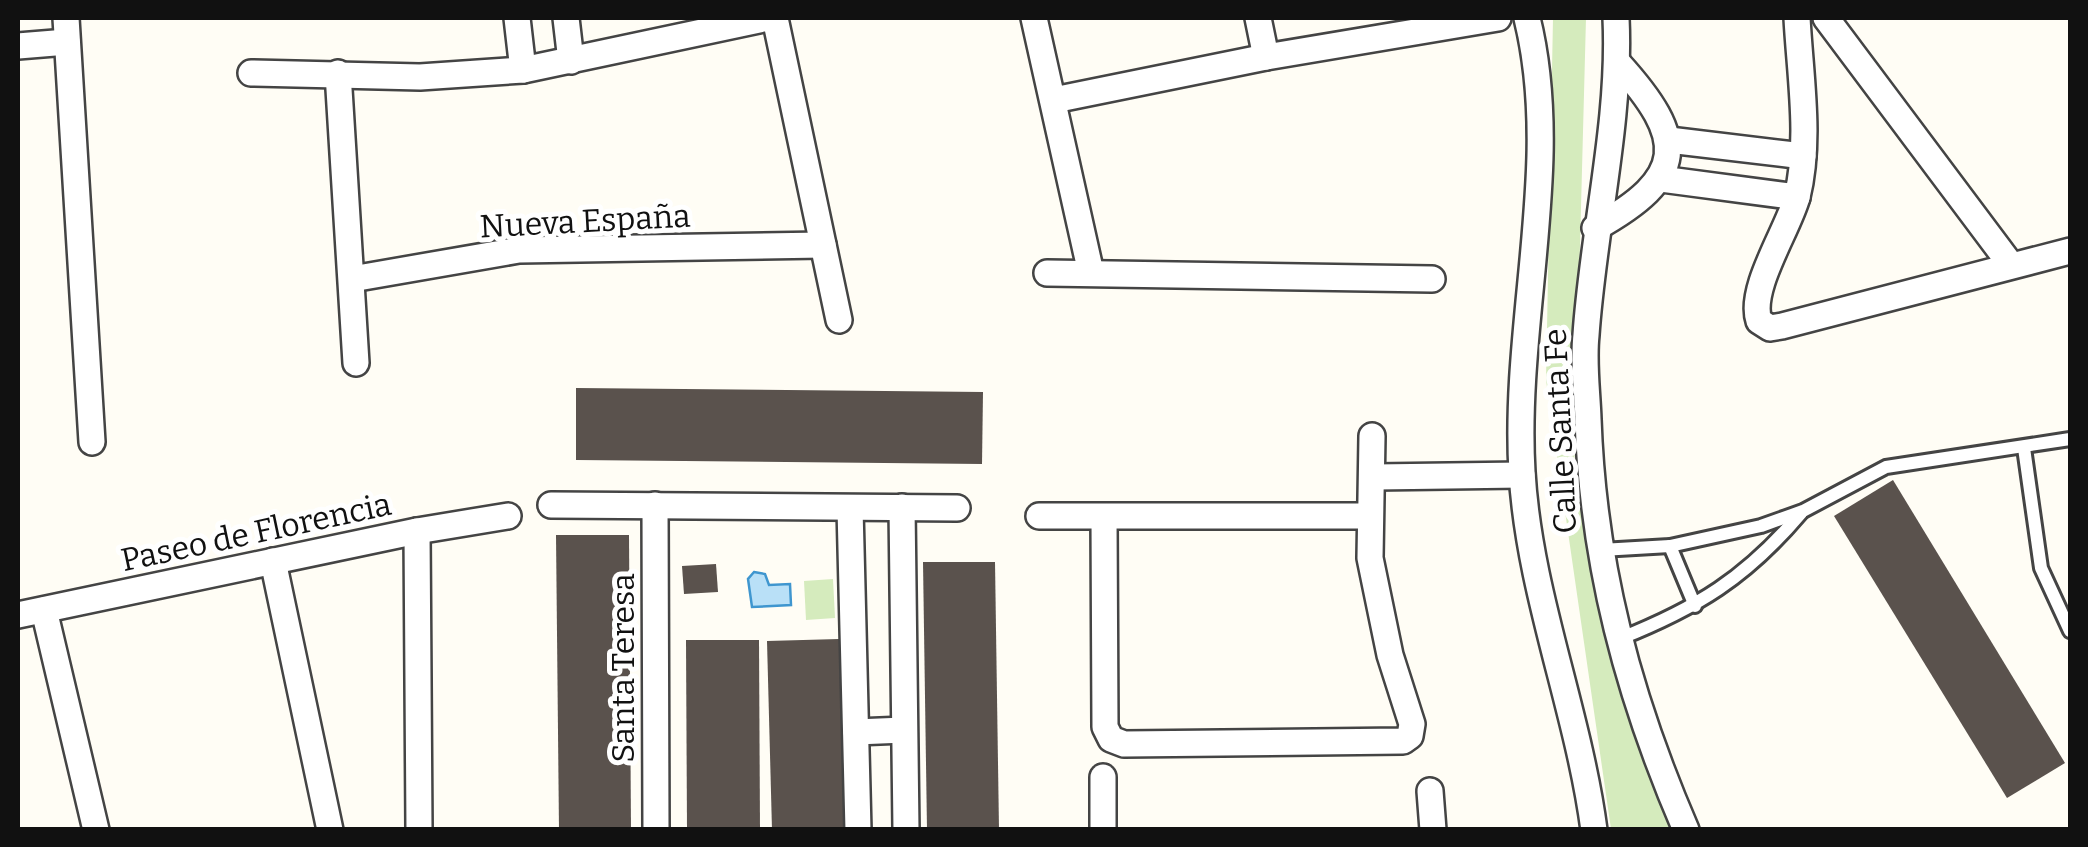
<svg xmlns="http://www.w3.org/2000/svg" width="2088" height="847" font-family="Bitter,serif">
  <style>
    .green { fill: #d5ebbd }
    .water { fill: #b9e0f7; stroke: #3f96cf; stroke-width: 2.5 }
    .building { fill: #5a524d }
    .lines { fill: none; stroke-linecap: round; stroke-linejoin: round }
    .lane-casing { stroke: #444; stroke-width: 18 }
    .street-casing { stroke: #444; stroke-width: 30 }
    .lane { stroke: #fff; stroke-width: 12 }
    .street { stroke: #fff; stroke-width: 25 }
    .labels { text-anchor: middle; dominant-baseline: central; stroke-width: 10; stroke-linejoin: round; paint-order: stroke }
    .street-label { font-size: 32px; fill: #111; stroke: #fff }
  </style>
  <rect width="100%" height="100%" fill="#fffdf5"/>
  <g class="green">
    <polygon points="1553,18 1586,18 1574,473 1672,829 1611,829 1546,380"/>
    <polygon points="833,579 835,618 806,620 804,581"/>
  </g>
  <polygon class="water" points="754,572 765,574 769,585 790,584 791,605 752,607 748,579"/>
  <g class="building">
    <polygon points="576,388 983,392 982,464 576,460"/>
    <polygon points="1893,480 2065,763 2007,798 1834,516"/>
    <polygon points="556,535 629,535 631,830 559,830"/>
    <polygon points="923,562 995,562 999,830 927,830"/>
    <polygon points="716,564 718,592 684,594 682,566"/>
    <polygon points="839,639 844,830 772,830 767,641"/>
    <polygon points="686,640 759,640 760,830 687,830"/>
  </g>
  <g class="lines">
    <defs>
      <g id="lane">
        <polyline points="2024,448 2041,568 2070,631"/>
        <polyline points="1670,546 1695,606"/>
        <polyline points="1601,550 1670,546 1761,526 1803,511 1886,467 2070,439"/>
        <path d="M1619 639C1697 608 1746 578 1801 513"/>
      </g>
      <g id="street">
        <polyline points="66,18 92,442"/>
        <polyline points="517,18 523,70"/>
        <polyline points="566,18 571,61"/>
        <polyline points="775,18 839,320"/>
        <polyline points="1034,18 1091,273"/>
        <polyline points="1258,18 1266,57"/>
        <path d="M1527 18C1563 163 1513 321 1522 472 1529 594 1578 709 1594 830"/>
        <path d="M1616 18C1621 123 1593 230 1586 335 1583 362 1587 391 1588 419 1593 564 1628 696 1686 830"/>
        <path d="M1797 18C1800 75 1811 140 1797 197 1788 230 1748 289 1759 321L1770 328 1782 326 2070 251"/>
        <polyline points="1826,18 2011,265"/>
        <polyline points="18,46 67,42"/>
        <polyline points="251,73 420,77 523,70 768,18"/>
        <polyline points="338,73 356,363"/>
        <polyline points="1054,100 1266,57 1498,18"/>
        <polyline points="1669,140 1803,156"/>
        <polyline points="1661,179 1797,197"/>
        <path d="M1595 228C1687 177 1688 140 1618 63"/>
        <polyline points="1047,273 1432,279"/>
        <polyline points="352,279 519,250 823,245"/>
        <polyline points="1375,477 1522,475"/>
        <polyline points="551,505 957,508"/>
        <polyline points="655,505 656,830"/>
        <polyline points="902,507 906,830"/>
        <polyline points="850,508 858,830"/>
        <polyline points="1039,516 1369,516"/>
        <polyline points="1104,518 1105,727 1111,739 1124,744 1403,741 1410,736 1412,724 1390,655 1370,558 1372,436"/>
        <polyline points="417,531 419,830"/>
        <polyline points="273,561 330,830"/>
        <polyline points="44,610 96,830"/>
        <polyline points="18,615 417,531 508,516"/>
        <polyline points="856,732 904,730"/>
        <polyline points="1430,791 1433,830"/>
        <polyline points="1103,830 1103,777"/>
      </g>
    </defs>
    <use href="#lane" class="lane-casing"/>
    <use href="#street" class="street-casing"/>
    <use href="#lane" class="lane"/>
    <use href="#street" class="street"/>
  </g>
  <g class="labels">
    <g class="street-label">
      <text transform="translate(585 221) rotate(-3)">Nueva España</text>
      <text transform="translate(1560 431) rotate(-93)">Calle Santa Fe</text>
      <text transform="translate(256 532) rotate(-12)">Paseo de Florencia</text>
      <text transform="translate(623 668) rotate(-90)">Santa Teresa</text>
    </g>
  </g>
  <rect width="2088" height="847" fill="none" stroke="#111111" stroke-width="40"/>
</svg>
